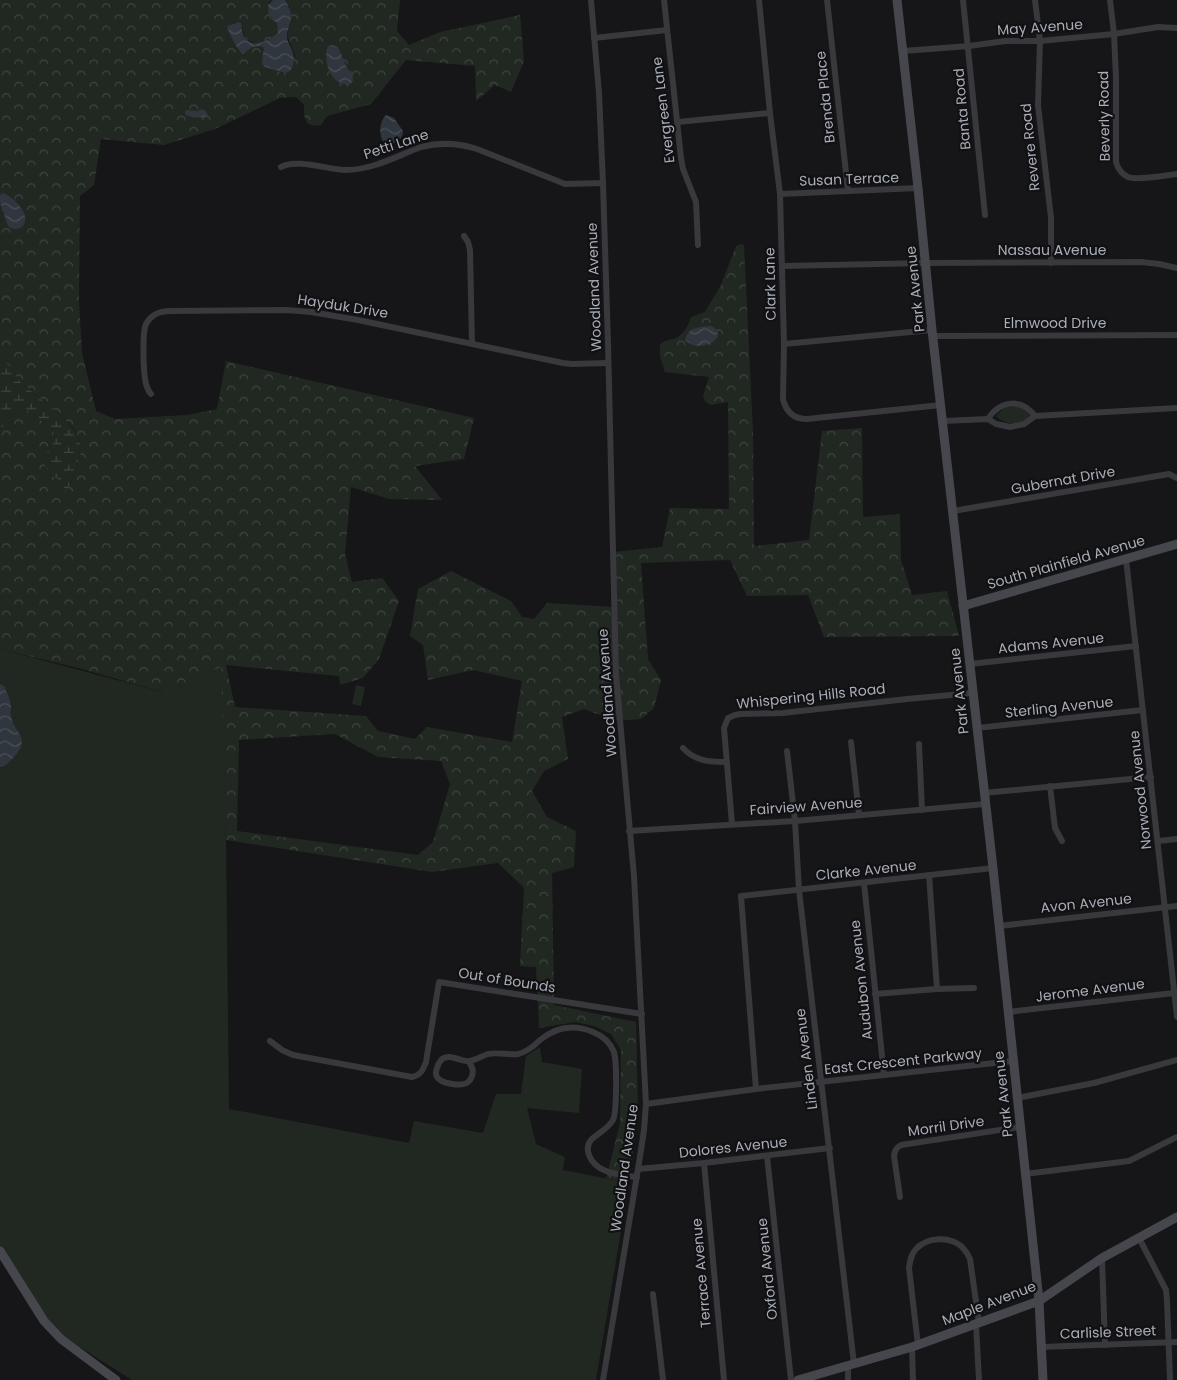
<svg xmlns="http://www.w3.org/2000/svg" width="1177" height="1380" font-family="Poppins,sans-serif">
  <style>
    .green { fill: #212822 }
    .forest { fill: url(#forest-crowns); fill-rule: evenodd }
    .wetland { fill: url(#wetland-marsh) }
    .water { fill: url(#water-waves) }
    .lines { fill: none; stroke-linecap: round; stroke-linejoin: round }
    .street { stroke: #38383d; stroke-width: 6 }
    .secondary { stroke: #46474d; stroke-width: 9 }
    .labels { text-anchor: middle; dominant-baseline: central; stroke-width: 4.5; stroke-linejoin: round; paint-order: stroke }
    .street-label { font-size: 14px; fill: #a9adb7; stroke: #111113 }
  </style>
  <defs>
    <pattern id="forest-crowns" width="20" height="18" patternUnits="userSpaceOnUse" patternTransform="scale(1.25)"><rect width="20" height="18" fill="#212822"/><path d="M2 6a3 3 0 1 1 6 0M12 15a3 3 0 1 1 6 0" fill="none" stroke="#3e4440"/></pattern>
    <pattern id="wetland-marsh" width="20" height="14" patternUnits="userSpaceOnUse" patternTransform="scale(1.25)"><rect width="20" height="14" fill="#212822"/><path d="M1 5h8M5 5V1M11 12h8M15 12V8" fill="none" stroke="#3e4440"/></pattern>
    <pattern id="water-waves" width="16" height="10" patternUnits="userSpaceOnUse" patternTransform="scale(1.25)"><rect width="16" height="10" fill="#2f363d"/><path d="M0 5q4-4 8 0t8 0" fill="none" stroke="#4a5057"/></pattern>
  </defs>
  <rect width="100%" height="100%" fill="#161618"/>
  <g class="green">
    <path d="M1016 406 1024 409 1030 415C1022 426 1005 426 996 416L1004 408Z"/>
    <polygon points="0,649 162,692 222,666 226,840 229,1109 409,1143 414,1121 483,1133 496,1094 521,1094 526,1056 540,1047 542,1062 582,1069 579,1113 527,1108 536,1144 565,1157 563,1170 629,1183 596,1380 132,1380 67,1339 47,1318 0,1246"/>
    <polygon points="356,685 365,687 361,706 352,704"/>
  </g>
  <path class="forest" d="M0 0H273L269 2V17L277 23 278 33C268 41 256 48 245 38L242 27 236 22 227 26V29L240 51 245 53 252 47 259 46 263 47 276 70 282 73 290 71 295 55 287 35 290 24V7L285 0H400L397 31 409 45 440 32 520 15 524 61 511 92 495 85 476 101 475 66 406 60 371 104 327 116 321 125C304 128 304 118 304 105L296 97 280 98 215 129 164 145 101 139 94 185 80 196 79 300 82 353 96 411 115 419 187 415 217 409 226 361 474 418 464 459 415 466 442 500 389 499 351 487 345 554 352 582 382 578 399 601 379 659 363 678 340 685 339 676 226 665 235 707 366 716 378 731 415 739 427 727 512 742 522 681 473 670 428 680 423 645 410 636 418 589 451 571 511 601 522 617 534 619 547 603 614 607V552L662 547 670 508 729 509 728 402 711 405 706 402 703 396 709 377 665 372 660 356V345C665 339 669 341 676 338 685 333 688 326 691 317L705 312 721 285 736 246 740 244 744 245 753 432 754 546 809 540 822 431 862 428 863 517 900 514 901 560 912 595 947 591 959 636 824 637 808 595 747 596 730 560 641 563 648 659 661 680 654 708 641 719 617 721 584 709 562 717 568 759 544 771 532 791 547 817 576 831 574 867 552 873 554 1005 636 1022 638 1112 629 1183 606 1178 620 1124 621 1050 611 1034 594 1026 575 1022 539 1028 536 967 520 966 524 888 498 863 432 872 226 840 221 667 162 692 82 669 0 649V431L8 419 21 410H27L50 427 54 433 53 443 42 461 58 479V485L68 488 75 474 82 447 75 430 59 414 19 381 13 370 7 364 0 362V203L2 208 25 216C19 207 14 196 3 193L0 195ZM335 734 378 757 441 761 450 784 433 842 418 855 237 831 239 740Z"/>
  <polygon class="wetland" points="0,362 7,364 13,370 19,381 59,414 75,431 82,447 75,474 68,488 65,491 61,490 58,485 58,479 55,477 52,477 51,473 42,461 53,443 54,433 50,427 27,410 21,410 8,419 0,431"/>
  <g class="water">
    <path d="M273 0H285C291 9 293 16 289 26 289 29 287 31 287 34 286 46 297 49 293 65 291 70 290 72 285 73L265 67 262 64 263 52 264 50 263 47 259 46 252 47 245 53 242 54C237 48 228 33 227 26L238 22 241 23C242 28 242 34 245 38 254 50 270 39 278 33L277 23 269 17 268 5Z"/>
    <path d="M332 45 338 47 348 70 352 72 353 81 349 85C343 84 337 82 334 78 327 71 324 54 328 46Z"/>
    <path d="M202 109 205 110 208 115C202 119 193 118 186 115L185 113 186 110 197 111Z"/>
    <path d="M386 115 394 118 403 131C403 141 394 145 385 144 378 137 379 121 386 115Z"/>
    <path d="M3 193C11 195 23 208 25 216 27 227 18 231 10 228L8 226 0 203V195Z"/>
    <path d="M711 326C732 337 700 355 685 340 688 327 700 327 711 326Z"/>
    <path d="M0 684 4 686C7 693 11 700 11 708 11 713 10 711 11 716 13 733 33 737 13 758 9 762 6 766 0 767Z"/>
  </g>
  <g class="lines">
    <g class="street">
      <polyline points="591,0 599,93 603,183 608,343 616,675 634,876 646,1104 644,1130 639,1163 603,1380"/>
      <polyline points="664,0 681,158 683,169 696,202 698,245"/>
      <path d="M759 0 770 113 780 194 784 344 783 399C786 412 794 419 807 419L941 405"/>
      <polyline points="827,0 848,191"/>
      <polyline points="963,0 985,215"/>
      <polyline points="1035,0 1040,41 1038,105 1051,218 1051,263"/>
      <path d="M1110 0 1114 34 1116 77V162C1118 169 1121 174 1128 177 1137 181 1166 175 1177 174"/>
      <polyline points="594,38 667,30"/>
      <polyline points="903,51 969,46 1005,41 1040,41 1114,34 1158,27 1177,28"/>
      <polyline points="678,122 770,113"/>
      <path d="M281 167C296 158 329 170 346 170 372 170 397 156 421 147 440 142 458 143 477 149L565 184 603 183"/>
      <polyline points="780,194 918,188"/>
      <polyline points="464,236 468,242 470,250 472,343"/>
      <polyline points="782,266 926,263 1141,262 1159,264 1177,268"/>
      <polyline points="933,336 1177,335"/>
      <polyline points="784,344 932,330"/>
      <path d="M151 394C149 392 148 390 147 387 143 378 142 332 146 324 151 315 160 311 170 311L286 310 311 312 358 320 563 363 572 364 608 363"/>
      <path d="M988 419C1000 400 1021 398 1035 416"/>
      <polyline points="943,421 988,419 996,424 1010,427 1024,424 1035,416 1177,408"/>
      <polyline points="953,511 1169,474 1177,478"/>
      <polyline points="1126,559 1177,1017"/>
      <polyline points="970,664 1136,646"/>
      <polyline points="977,728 1143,710"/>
      <polyline points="851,742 859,814"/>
      <polyline points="919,744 922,810"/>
      <path d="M683 748C695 761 709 762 726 762"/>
      <polyline points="787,751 795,821 799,890 854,1364"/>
      <polyline points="1050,786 1055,828 1062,841"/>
      <polyline points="984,793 1151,777"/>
      <polyline points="732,824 724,728 728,718 735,715 740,714 783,713 907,699 973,693"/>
      <polyline points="629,831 795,821 985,804"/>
      <polyline points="1158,841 1177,839"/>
      <polyline points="864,883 884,1075"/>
      <polyline points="999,926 1177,906"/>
      <polyline points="937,989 974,988"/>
      <polyline points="875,994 937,989 929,875"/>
      <polyline points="1008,1012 1174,993"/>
      <path d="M270 1041 282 1050 293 1055 412 1077C421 1075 423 1070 426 1062L439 982 642 1014"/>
      <path d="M469 1062C472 1067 474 1070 472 1076 471 1078 470 1081 468 1082 463 1087 441 1084 437 1077 434 1073 438 1064 441 1060 450 1052 461 1063 470 1061 476 1060 482 1056 488 1054 498 1052 508 1055 518 1054 527 1052 534 1046 540 1040 556 1027 574 1024 593 1032 603 1036 610 1042 614 1052 617 1063 617 1111 613 1120 609 1128 597 1134 591 1140 587 1145 587 1150 589 1155 596 1174 621 1175 637 1177"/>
      <polyline points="756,1089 741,896 993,868"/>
      <polyline points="1017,1098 1094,1083 1177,1060"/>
      <polyline points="646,1104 756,1089 1013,1061"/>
      <polyline points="767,1156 791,1380"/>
      <polyline points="704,1163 724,1380"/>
      <polyline points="638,1169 704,1163 830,1148"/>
      <polyline points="1025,1174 1129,1161 1177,1137"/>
      <path d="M900 1197 894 1156C895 1150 896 1148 901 1145L1020 1127"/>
      <polyline points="1139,1238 1166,1290 1167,1301 1170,1380"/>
      <polyline points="1102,1258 1105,1345"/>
      <polyline points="653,1294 663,1380"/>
      <polyline points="976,1324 979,1380"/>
      <path d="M918 1345 909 1268C910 1261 911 1254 916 1249 927 1237 949 1236 961 1246 965 1250 968 1254 970 1259L979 1323"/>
      <polyline points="912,1347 913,1380"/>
      <polyline points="1041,1347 1177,1342"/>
      <polyline points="848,1366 848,1380"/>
    </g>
    <g class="secondary">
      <polyline points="897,0 918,188 932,330 993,868 1039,1301 1043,1380"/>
      <polyline points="963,606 1177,544"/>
      <polyline points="0,1251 44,1321 61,1339 116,1380"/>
      <polyline points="798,1380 912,1347 1039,1301 1102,1258 1177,1217"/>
    </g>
  </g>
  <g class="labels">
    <g class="street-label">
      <text transform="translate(1040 27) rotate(-4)">May Avenue</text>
      <text transform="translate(825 97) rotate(-96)">Brenda Place</text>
      <text transform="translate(962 109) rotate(-95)">Banta Road</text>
      <text transform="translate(663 110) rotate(-97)">Evergreen Lane</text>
      <text transform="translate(1104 116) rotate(-91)">Beverly Road</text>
      <text transform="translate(396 144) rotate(-18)">Petti Lane</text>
      <text transform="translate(1030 147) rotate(-96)">Revere Road</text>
      <text transform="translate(849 179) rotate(-2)">Susan Terrace</text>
      <text x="1052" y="250">Nassau Avenue</text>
      <text transform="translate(770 284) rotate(-91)">Clark Lane</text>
      <text transform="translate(594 287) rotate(-92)">Woodland Avenue</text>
      <text transform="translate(915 289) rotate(-96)">Park Avenue</text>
      <text transform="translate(343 306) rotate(9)">Hayduk Drive</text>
      <text x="1055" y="323">Elmwood Drive</text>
      <text transform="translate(1063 480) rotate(-10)">Gubernat Drive</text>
      <text transform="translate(1066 562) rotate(-16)">South Plainfield Avenue</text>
      <text transform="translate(1051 643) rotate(-6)">Adams Avenue</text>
      <text transform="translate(959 691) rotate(-96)">Park Avenue</text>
      <text transform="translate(607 693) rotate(-94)">Woodland Avenue</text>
      <text transform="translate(811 696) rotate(-6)">Whispering Hills Road</text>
      <text transform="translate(1059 707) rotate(-6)">Sterling Avenue</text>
      <text transform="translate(1140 790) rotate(-96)">Norwood Avenue</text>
      <text transform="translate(806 806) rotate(-4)">Fairview Avenue</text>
      <text transform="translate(866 870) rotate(-6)">Clarke Avenue</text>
      <text transform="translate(1086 903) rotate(-6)">Avon Avenue</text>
      <text transform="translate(507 980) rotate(9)">Out of Bounds</text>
      <text transform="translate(861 980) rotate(-96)">Audubon Avenue</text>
      <text transform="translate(1090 990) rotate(-7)">Jerome Avenue</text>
      <text transform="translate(806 1059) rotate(-97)">Linden Avenue</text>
      <text transform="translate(903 1061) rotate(-6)">East Crescent Parkway</text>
      <text transform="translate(1003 1094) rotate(-96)">Park Avenue</text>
      <text transform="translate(946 1126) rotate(-8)">Morril Drive</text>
      <text transform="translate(733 1147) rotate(-6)">Dolores Avenue</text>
      <text transform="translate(624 1168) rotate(-82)">Woodland Avenue</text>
      <text transform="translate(767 1269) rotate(-96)">Oxford Avenue</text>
      <text transform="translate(701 1273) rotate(-95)">Terrace Avenue</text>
      <text transform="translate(989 1303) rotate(-21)">Maple Avenue</text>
      <text transform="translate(1108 1332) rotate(-2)">Carlisle Street</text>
    </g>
  </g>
</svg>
